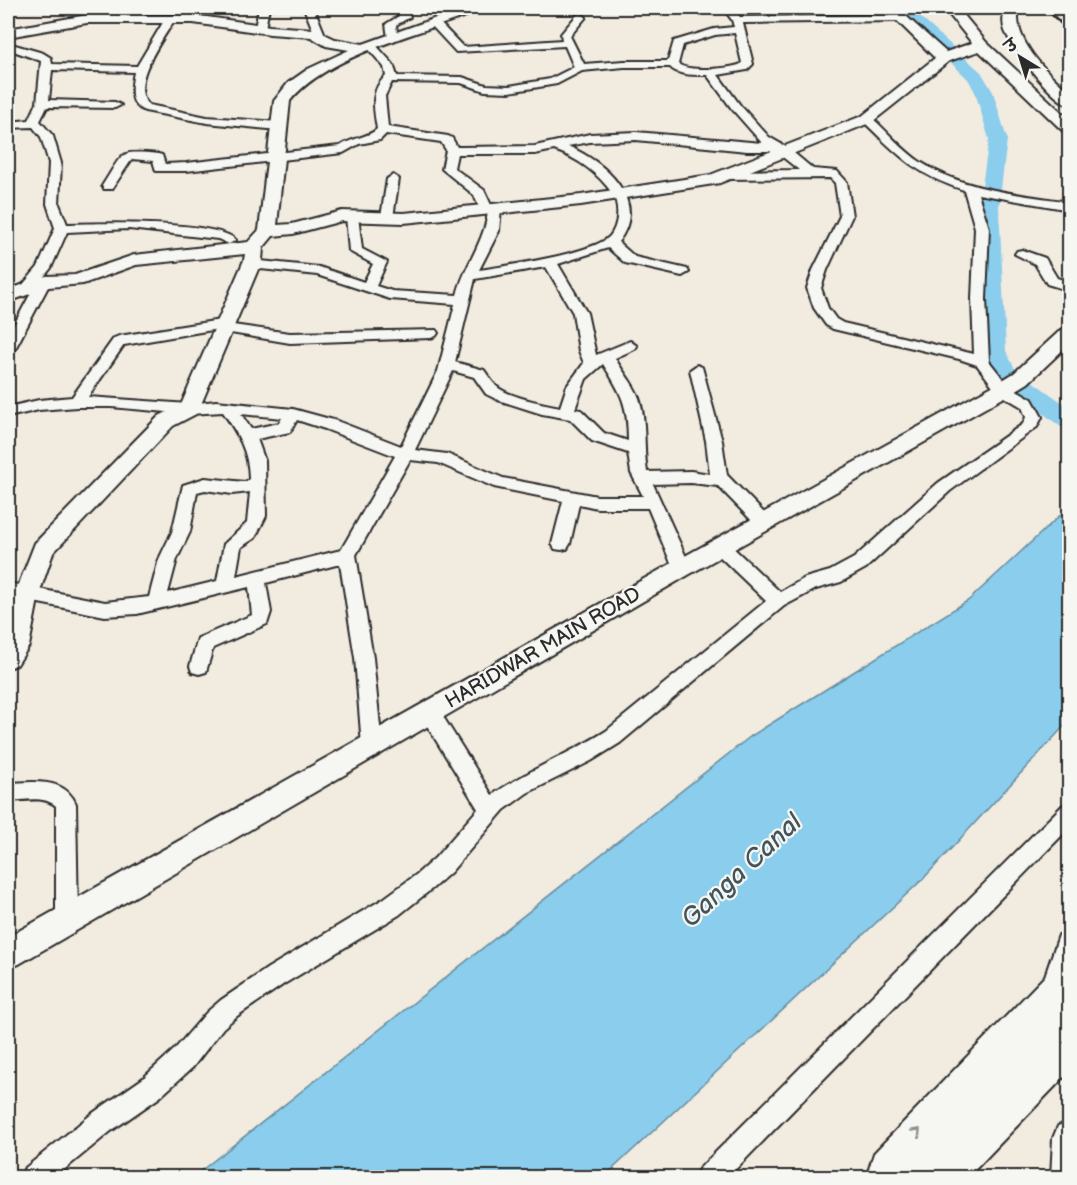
<svg xmlns="http://www.w3.org/2000/svg" width="1077" height="1185" font-family="'Balsamiq Sans','Playpen Sans Deva',sans-serif">
  <style>
    .water { fill: #8bcdec; stroke: #658c9f; stroke-width: 1.5 }
    .lines { fill: none; stroke-linecap: round; stroke-linejoin: round }
    .river { fill: #8bcdec; fill-rule: evenodd }
    .street-casing { stroke: #2b2b2b; stroke-width: 4 }
    .secondary-casing { stroke: #2b2b2b; stroke-width: 4 }
    .street { fill: #f6f6f2; fill-rule: evenodd }
    .secondary { fill: #f6f6f2; fill-rule: evenodd }
    .rail { stroke: #2b2b2b; stroke-width: 3 }
    .oneway { stroke: #90908e }
    .labels { text-anchor: middle; dominant-baseline: central; stroke-width: 4.5; stroke-linejoin: round; paint-order: stroke }
    .street-label { font-size: 20px; fill: #2b2b2b; stroke: #f6f6f2 }
    .near-water-label { font-size: 26px; font-style: italic; fill: #43545b; stroke: #f6f6f2 }
  </style>
  <rect width="100%" height="100%" fill="#f2ebdf"/>
  <filter id="ink" filterUnits="userSpaceOnUse"><feTurbulence type="fractalNoise" baseFrequency=".0167" numOctaves="2"/><feDisplacementMap in="SourceGraphic" scale="12" xChannelSelector="R" yChannelSelector="G"/><feConvolveMatrix kernelMatrix="1 2 1 2 8 2 1 2 1" color-interpolation-filters="sRGB"/></filter>
  <g filter="url(#ink)">
    <polygon class="water" points="1069,507 1069,721 924,878 604,1177 193,1177 751,736 969,600"/>
    <g class="lines">
      <polygon class="river" points="893,8 910,8 981,72 993,92 1007,139 999,206 1006,351 1015,369 1070,408 1070,429 1061,427 998,379 982,351 979,206 989,139 975,92 968,79"/>
      <defs>
        <g id="street">
          <polygon points="97,8 108,8 91,21 83,21 83,17"/>
          <polygon points="188,8 198,8 191,21 187,22 182,19"/>
          <polygon points="259,8 269,8 265,28 260,31 255,28"/>
          <polygon points="304,8 314,8 325,35 324,37 315,35"/>
          <polygon points="396,8 406,8 410,17 396,25 398,38 393,41 388,38 386,24 399,16"/>
          <path d="M723 8H733L740 17 900 15 905 18 900 21 743 23 753 64 747 70 718 75 740 105 769 137 788 148 813 169 837 171 847 182 852 216 827 270 821 288 828 308 836 319 843 323 974 354 972 299 975 228 964 190C916 175 898 155 863 121V117H871C888 132 903 151 922 163 966 191 1020 194 1070 202V210L978 194 989 228 986 299 989 361 1008 385 1032 399 1042 417 1037 427 950 491 866 568 841 582 816 589 784 606 620 743 591 761 527 793 504 810 451 872 433 888 399 915 284 984 237 1016 223 1028 193 1067 160 1097 111 1131 54 1178H20L24 1169 93 1113 142 1079 175 1049 207 1012 221 1000 268 968 383 899 417 874 435 858 478 809 423 719 420 713 423 707 430 705 437 707 492 795C528 770 569 754 606 731L766 601 715 552 712 547 715 542 721 540 727 542 780 592 805 578 830 571 854 558 938 483 1023 424 1026 417 1022 407 998 393 977 365 959 359 833 329 826 325 814 308 807 288 813 270 840 216 835 183 830 178 725 179 719 175 725 171 799 170 775 151H747L636 140 590 142 568 146C605 162 650 201 618 242L635 257 687 269 689 272 682 276 625 263 608 248 558 264 587 313 596 355 630 341 637 346 635 349 615 358C622 371 634 384 639 398 647 421 643 448 647 472L691 471 710 474 706 441 690 370 697 365 702 367 722 441 727 475 770 519 773 523 770 527 764 529 758 527 718 486 691 483 653 484 691 568 688 573 682 575 676 573 673 568 648 508H597L579 504 570 544 567 549 561 550 555 549 552 544 563 501 494 487 438 463 410 460 356 555 373 658 382 746 379 752 372 755 365 752 362 746 355 658 340 564 266 583 271 612 267 624 213 648 206 672 199 674 192 672 190 666 198 638 252 615 249 587 137 614 105 616 8 597V583L105 602 149 597 159 559 172 532 183 485 205 478 245 482 249 479C249 452 238 434 223 412L189 414 111 407H77L39 410 8 417V407L39 400 72 397 114 338 119 336 227 319 232 320 233 325 290 333 436 330 438 333 436 336 431 338 290 343 225 332 218 329 124 345 88 397 189 404 216 401 293 409 337 421 401 446 438 371 455 304 390 299 317 275 251 268 244 264 251 260 319 267 364 282 373 264 349 251 346 216 352 212 358 216 362 249 387 262 376 286 392 291 457 295C464 266 484 243 488 212H481L474 195 442 169 446 150 441 142 386 134 380 140 359 144 343 153 186 171H156L153 161 132 159 112 189H104L102 186C124 153 116 150 158 154L162 155 165 164 186 163 340 146C352 138 369 137 377 129 374 110 369 90 386 76L384 67 365 45 370 42 374 43 393 64 397 76 462 77 486 85 509 86 550 79 574 67 565 46 456 52 430 24 435 21 439 22 463 47 562 40 561 34 577 15 581 14 586 17 570 36 584 64 624 61H668L674 41 714 29 734 27 732 20ZM735 33 742 63 739 65C726 69 689 72 678 64L683 45 715 35ZM624 67H670C678 76 696 75 707 75L732 109 762 143 636 132 590 134 535 146 462 147H457L452 138 448 136 388 127 385 96 392 82 461 83 485 91 509 92 557 84 582 71ZM554 150C577 158 598 173 612 193 620 205 619 226 609 237 590 254 506 266 479 270L499 231 501 208 500 205H491L484 190 454 168 457 154H535ZM546 267 573 313 579 351 584 363 567 386 560 407C544 404 508 397 496 386 491 381 488 375 484 370L455 362 475 279ZM603 364C622 394 628 405 628 441L604 433 581 410 575 409 586 379ZM453 371 474 377 486 394 498 400 542 414 570 419 592 441 628 453 631 473 643 496H597L503 478 447 454 415 450ZM241 414 282 418 279 423 251 429ZM297 420 325 429 395 456 341 550 236 576 241 547 255 538 266 516 265 461 257 439 290 432ZM205 490 232 494 250 492 247 523 224 544 217 581 168 593 177 559 190 532 197 492Z"/>
          <path d="M170 16 175 19C164 38 127 85 149 105L207 117 279 122 285 126 279 130 207 123 145 111C128 105 131 87 134 72L52 70 49 100 115 102 121 105 115 108 47 107 40 121 53 136 61 163 59 204 67 224C97 223 218 220 236 240L229 244 218 239 129 229 67 232 51 268 42 279 50 283 15 349 8 354V336L32 291H22L20 288 38 267 55 228 47 204 49 163 41 137 33 127 8 128V122L29 120 37 103 41 61 8 49V43L43 53 51 58 52 64 137 66 165 19Z"/>
          <polygon points="393,175 399,179 393,217 387,221 381,217 387,179"/>
          <polygon points="1022,250 1045,258 1057,278 1070,282 1070,291 1047,284 1035,264 1015,254 1017,251"/>
          <path d="M32 782C51 782 68 785 76 804L78 919 75 927 67 930 59 927 56 919V806C43 795 23 801 8 801V783Z"/>
          <polygon points="1070,803 1070,827 727,1178 695,1178 699,1169 1063,805"/>
        </g>
        <g id="secondary">
          <path d="M464 8H482L480 11C425 32 326 55 290 101L277 225 292 224 342 211 404 213 581 195 710 175 862 116 935 58 884 8H897L946 52 972 43 944 8H958L986 42 1070 120V134L1064 132 979 51 949 61 872 122 720 183 581 205 404 223 342 221 293 234 273 236 263 248 262 260 199 409 196 414 173 426 53 553 39 594 29 646 17 665 8 668V631L15 594 35 543 159 416 181 405 244 260 245 254 136 265 83 284 49 287 8 302V290L46 276 75 275 134 255 248 242 259 230 274 101 288 83 308 69 349 50 326 46 311 37 270 34 193 23H87L8 37V29L87 15H193L270 26 314 29 335 39 363 44Z"/>
          <path d="M1006 8H1019C1011 40 1048 73 1070 93V105C1052 101 1012 48 1005 31 1002 22 1003 16 1006 8Z"/>
          <polygon points="1070,326 1070,343 1028,383 1010,394 690,574 19,964 8,968 8,937 674,562 996,384 1014,373 1063,328"/>
          <polygon points="1070,931 1070,1036 1063,1043 1070,1045 1070,1079 1064,1077 967,1178 866,1178 874,1153 1045,976 1059,935"/>
          <polygon points="1070,1121 1070,1178 1051,1178 1053,1138 1058,1126"/>
        </g>
      </defs>
      <use href="#street" class="street-casing"/>
      <use href="#secondary" class="secondary-casing"/>
      <use href="#street" class="street"/>
      <use href="#secondary" class="secondary"/>
      <polyline class="rail" points="1045,8 1070,32"/>
    </g>
    <defs><path id="oneway-chevron" d="M-2-3.5L2.5 0L-2 3.5" fill="none" stroke-width="1.6" stroke-linecap="round" stroke-linejoin="round" transform="scale(1.5)"/></defs>
    <use class="oneway" href="#oneway-chevron" transform="translate(917 1132) rotate(-47)"/>
  </g>
  <g class="labels">
    <g class="street-label">
      <text transform="translate(543 648) rotate(-30)">HARIDWAR MAIN ROAD</text>
    </g>
    <g class="near-water-label">
      <text transform="translate(742 871) rotate(-43)">Ganga Canal</text>
    </g>
  </g>
  <rect width="1077" height="1185" fill="none" stroke="#f6f6f2" stroke-width="30"/>
  <rect x="15" y="15" width="1047" height="1155" fill="none" stroke="#2b2b2b" stroke-width="2" filter="url(#ink)"/>
  <g transform="translate(1020 57) rotate(322)" stroke="#f6f6f2" stroke-width="4.5" paint-order="stroke">
  <path d="M0-4.5L10 22L0 15L-10 22Z" fill="#2b2b2b"/>
  <text y="-9" font-size="16" font-weight="bold" text-anchor="middle" fill="#2b2b2b">उ</text>
  </g>
</svg>
